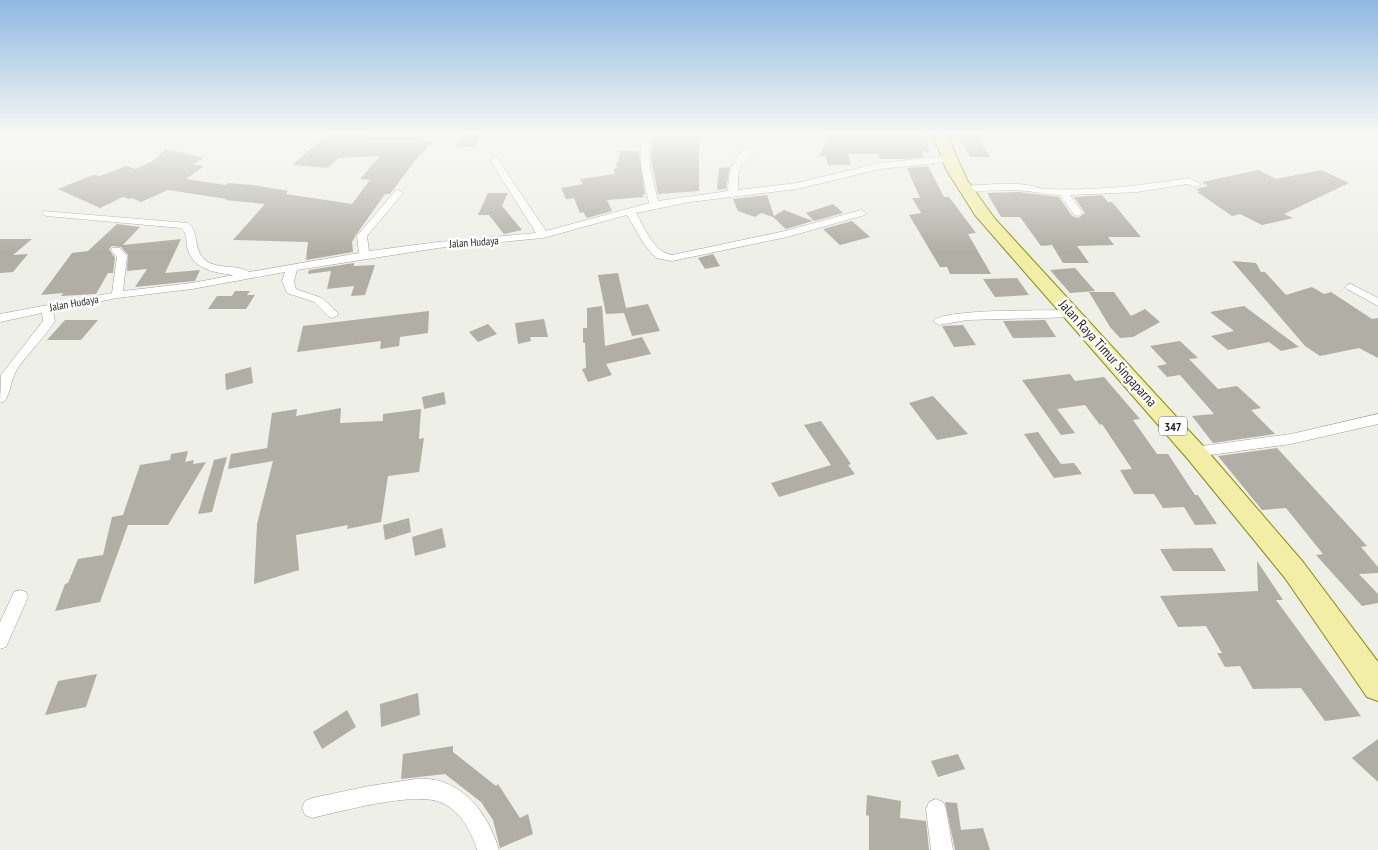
<svg xmlns="http://www.w3.org/2000/svg" width="1378" height="850" font-family="'PT Sans Narrow',sans-serif">
  <style>
    .building { fill: #b1aea5 }
    .lines { fill: none; stroke-linecap: round; stroke-linejoin: round }
    .street-casing { stroke: #a0a0a0; stroke-width: 1 }
    .primary-casing { stroke: #868b0f; stroke-width: 2 }
    .street { fill: #fff; fill-rule: evenodd }
    .primary { fill: #f3eea7; fill-rule: evenodd }
    .labels { text-anchor: middle; dominant-baseline: central; stroke-width: 5; stroke-linejoin: round; paint-order: stroke }
    .far-street-label { font-size: 11px; fill: #1f1f1f; stroke: #fff }
    .shield { fill: #fff; stroke: #626262; stroke-width: 1 }
    .shield-label { font-size: 12px; font-weight: bold; fill: #1f1f1f }
    .street-label { font-size: 14px; fill: #1f1f1f; stroke: #fff }
  </style>
  <rect width="100%" height="100%" fill="#eeefe6"/>
  <g class="building">
    <polygon points="329,133 358,133 357,135 370,135 369,137 426,137 422,141 433,142 417,158 390,194 385,194 356,235 352,242 353,252 306,260 308,242 233,240 265,204 225,200 227,199 168,190 141,202 132,198 129,199 123,197 100,208 58,189 93,175 100,176 126,166 136,169 153,161 166,149 204,158 192,164 204,166 186,179 226,185 228,183 252,185 288,191 286,194 352,204 370,180 360,179 380,156 338,158 328,168 292,165"/>
    <polygon points="464,133 482,133 474,147 456,147"/>
    <polygon points="831,133 916,133 916,137 927,137 929,152 921,151 924,157 903,159 880,159 878,154 848,154 851,165 828,165 826,156 819,156"/>
    <polygon points="956,133 976,133 990,157 970,157"/>
    <polygon points="653,136 699,136 699,191 658,194 651,158"/>
    <polygon points="620,151 639,151 645,194 642,195 644,197 607,200 612,211 587,218 583,212 580,213 574,198 566,199 561,188 583,184 580,179 615,174 614,169 617,168 616,163 618,163"/>
    <polygon points="928,166 944,197 949,197 976,233 968,234 991,274 950,274 947,267 940,267 909,215 921,213 912,198 920,198 907,168"/>
    <polygon points="730,167 726,189 717,190 719,168"/>
    <polygon points="1258,170 1276,179 1321,170 1349,183 1284,214 1293,218 1262,225 1240,214 1232,216 1197,192 1200,192 1196,189 1208,186 1202,182"/>
    <polygon points="1018,192 1059,197 1072,216 1078,218 1085,213 1074,197 1102,195 1108,202 1112,202 1141,237 1108,237 1114,245 1077,246 1089,263 1063,263 1052,245 1041,246 1020,217 1001,217 987,193"/>
    <polygon points="488,193 508,193 502,206 522,230 504,234 489,215 478,215"/>
    <polygon points="767,195 774,216 784,210 813,221 786,229 773,217 761,213 755,217 738,211 733,199"/>
    <polygon points="833,204 843,213 814,221 806,213"/>
    <polygon points="852,221 870,237 840,245 823,229"/>
    <polygon points="117,224 140,227 123,245 181,239 165,273 200,270 195,281 135,287 147,269 127,271 128,255 121,247 112,246 109,249 115,258 113,273 108,273 96,294 61,296 63,293 41,295 72,253 88,251"/>
    <polygon points="0,239 32,239 13,255 28,254 13,272 0,273"/>
    <polygon points="713,254 720,266 705,269 698,258"/>
    <polygon points="1232,261 1256,263 1261,272 1265,272 1286,295 1312,287 1324,294 1331,292 1372,319 1378,318 1378,358 1359,348 1320,356 1305,346"/>
    <polygon points="354,263 354,266 375,265 365,295 351,296 354,286 327,289 331,271 308,274 309,270"/>
    <polygon points="1075,268 1095,291 1070,293 1050,270"/>
    <polygon points="618,273 626,308 648,304 660,331 632,336 624,313 606,314 598,275"/>
    <polygon points="1017,278 1029,295 995,297 983,279"/>
    <polygon points="235,291 250,291 247,295 255,295 246,309 208,309 217,296 232,296"/>
    <polygon points="1089,292 1114,292 1131,316 1145,309 1160,322 1133,337 1120,338 1110,327"/>
    <polygon points="602,306 605,346 642,337 651,354 606,364 612,375 588,382 582,369 586,368 585,343 583,343 583,328 587,328 587,308"/>
    <polygon points="1244,306 1299,347 1281,351 1269,342 1228,350 1211,336 1234,331 1210,312"/>
    <polygon points="429,311 428,333 400,337 399,346 380,349 381,341 297,352 303,326"/>
    <polygon points="544,319 548,337 530,337 531,341 518,344 515,323"/>
    <polygon points="65,320 98,320 81,340 47,340"/>
    <polygon points="1045,320 1056,337 1013,338 1003,321"/>
    <polygon points="488,324 497,334 478,342 469,332"/>
    <polygon points="963,325 976,345 954,347 942,326"/>
    <polygon points="1180,341 1198,358 1189,359 1218,389 1237,386 1261,408 1251,410 1275,434 1213,443 1192,416 1214,414 1180,375 1167,377 1157,366 1167,364 1150,346"/>
    <polygon points="251,367 253,383 226,390 225,374"/>
    <polygon points="1070,374 1075,381 1104,377 1140,419 1133,420 1157,454 1168,454 1195,495 1198,495 1217,524 1195,525 1184,507 1163,508 1154,494 1134,494 1120,470 1132,469 1102,424 1100,425 1085,405 1057,409 1075,433 1061,435 1022,380"/>
    <polygon points="444,392 446,404 424,409 422,397"/>
    <polygon points="933,396 968,434 937,440 909,403"/>
    <polygon points="341,408 340,423 383,421 383,414 421,409 419,439 424,438 419,472 388,476 381,522 347,529 348,525 296,535 299,570 254,584 257,524 273,461 228,469 231,454 267,448 272,413 297,409 296,416"/>
    <polygon points="821,421 851,464 848,465 855,474 779,497 771,483 831,465 804,425"/>
    <polygon points="1038,432 1061,464 1074,463 1082,474 1054,478 1024,434"/>
    <polygon points="1277,448 1367,546 1361,547 1378,567 1378,573 1359,574 1378,594 1378,603 1362,606 1316,555 1323,554 1286,508 1262,510 1218,456"/>
    <polygon points="188,451 185,462 194,460 193,464 206,462 168,525 128,525 100,602 55,611 65,584 68,583 78,559 103,555 112,517 123,515 140,465 170,460 171,454"/>
    <polygon points="227,457 212,512 198,514 214,460"/>
    <polygon points="409,518 411,532 385,540 383,525"/>
    <polygon points="442,528 446,547 415,556 412,537"/>
    <polygon points="1212,548 1226,571 1173,571 1160,549"/>
    <polygon points="1257,561 1283,600 1276,600 1361,716 1325,721 1301,688 1253,689 1240,666 1225,667 1217,653 1222,653 1206,626 1178,627 1160,596 1258,591"/>
    <polygon points="97,674 86,707 45,715 58,681"/>
    <polygon points="418,693 420,715 381,727 380,704"/>
    <polygon points="347,710 356,727 322,749 313,732"/>
    <polygon points="1378,739 1378,782 1352,758"/>
    <polygon points="453,746 453,752 496,786 498,784 520,818 528,814 533,834 500,848 493,820 481,802 445,774 401,779 403,754"/>
    <polygon points="958,754 965,769 938,777 931,761"/>
    <polygon points="867,795 901,801 900,818 926,821 929,850 869,850 869,816 866,815"/>
    <polygon points="945,802 957,803 961,830 983,828 990,850 955,850"/>
  </g>
  <g class="lines">
    <defs>
      <g id="street">
        <path d="M644 133H652C644 154 654 181 658 201L728 191C729 173 732 154 752 147L756 150C740 167 738 164 738 190L797 183 880 163 947 156 951 159 947 162 880 169 797 189 690 202 636 213C645 228 653 252 672 255L785 231 861 210 866 213 865 215 787 237 672 261 656 258 644 244 627 215 543 238 438 248 297 270 294 281 296 289 322 298 339 314 333 318 329 317 314 302 287 293 282 281 285 272 192 289 117 298 53 311 55 321C44 338 29 352 18 368 11 378 11 391 5 401L0 403 1 375 43 321 42 313 0 322V314L112 293 117 257 111 250 112 248H120L127 256 123 291 192 283 234 275C215 273 191 269 187 246 186 239 187 233 181 228L47 216 43 215V211L188 223C200 233 193 249 204 259 217 271 236 263 249 272L359 253 357 236 395 191 398 190 403 193 367 236 369 251 438 242 536 233 490 160 494 157 497 158 546 231 649 203C645 182 635 154 644 133Z"/>
        <path d="M1188 178 1201 184 1196 187 1187 184 1137 192 1070 195 1083 213 1078 216 1074 215 1060 195C1048 195 1037 192 1026 191 1005 189 984 191 963 192L958 189 963 186C984 185 1007 182 1028 185 1034 186 1040 189 1047 189 1094 191 1141 186 1188 178Z"/>
        <polygon points="1351,284 1378,298 1378,306 1347,289 1345,287 1347,285"/>
        <path d="M1073 310 1079 314 1077 317 967 320 939 325 933 321C945 308 1050 311 1073 310Z"/>
        <polygon points="1378,414 1378,424 1291,444 1195,457 1190,456 1188,452 1190,448 1195,447 1291,434"/>
        <polygon points="20,590 26,592 28,597 6,647 0,649 0,622 14,592"/>
        <path d="M416 779C460 775 488 812 499 850H477C472 831 458 807 437 801 409 793 342 811 312 818L305 815 302 808 305 801 312 798 369 786Z"/>
        <polygon points="936,799 943,802 946,809 953,850 931,850 926,809 929,802"/>
      </g>
      <polygon id="primary" points="932,133 946,133 967,180 995,219 1203,446 1303,562 1378,662 1378,701 1367,697 1285,578 1187,458 975,215 946,169"/>
    </defs>
    <use href="#street" class="street-casing"/>
    <use href="#primary" class="primary-casing"/>
    <use href="#street" class="street"/>
    <use href="#primary" class="primary"/>
  </g>
  <linearGradient id="sky" x2="0" y2="1"><stop stop-color="#8fb8e2"/><stop offset="0.53" stop-color="#f7f8f4"/><stop offset="1" stop-color="#f7f8f4" stop-opacity="0"/></linearGradient>
  <rect width="1378" height="252" fill="url(#sky)"/>
  <g class="labels">
    <g class="far-street-label">
      <text transform="translate(474 242) rotate(-4)">Jalan Hudaya</text>
      <text transform="translate(74 303) rotate(-10)">Jalan Hudaya</text>
    </g>
    <rect class="shield" x="1159" y="416.5" width="28" height="19" rx="4"/>
    <g class="shield-label">
      <text x="1173" y="426">347</text>
    </g>
    <g class="street-label">
      <text transform="translate(1108 353) rotate(48)">Jalan Raya Timur Singaparna</text>
    </g>
  </g>
</svg>
